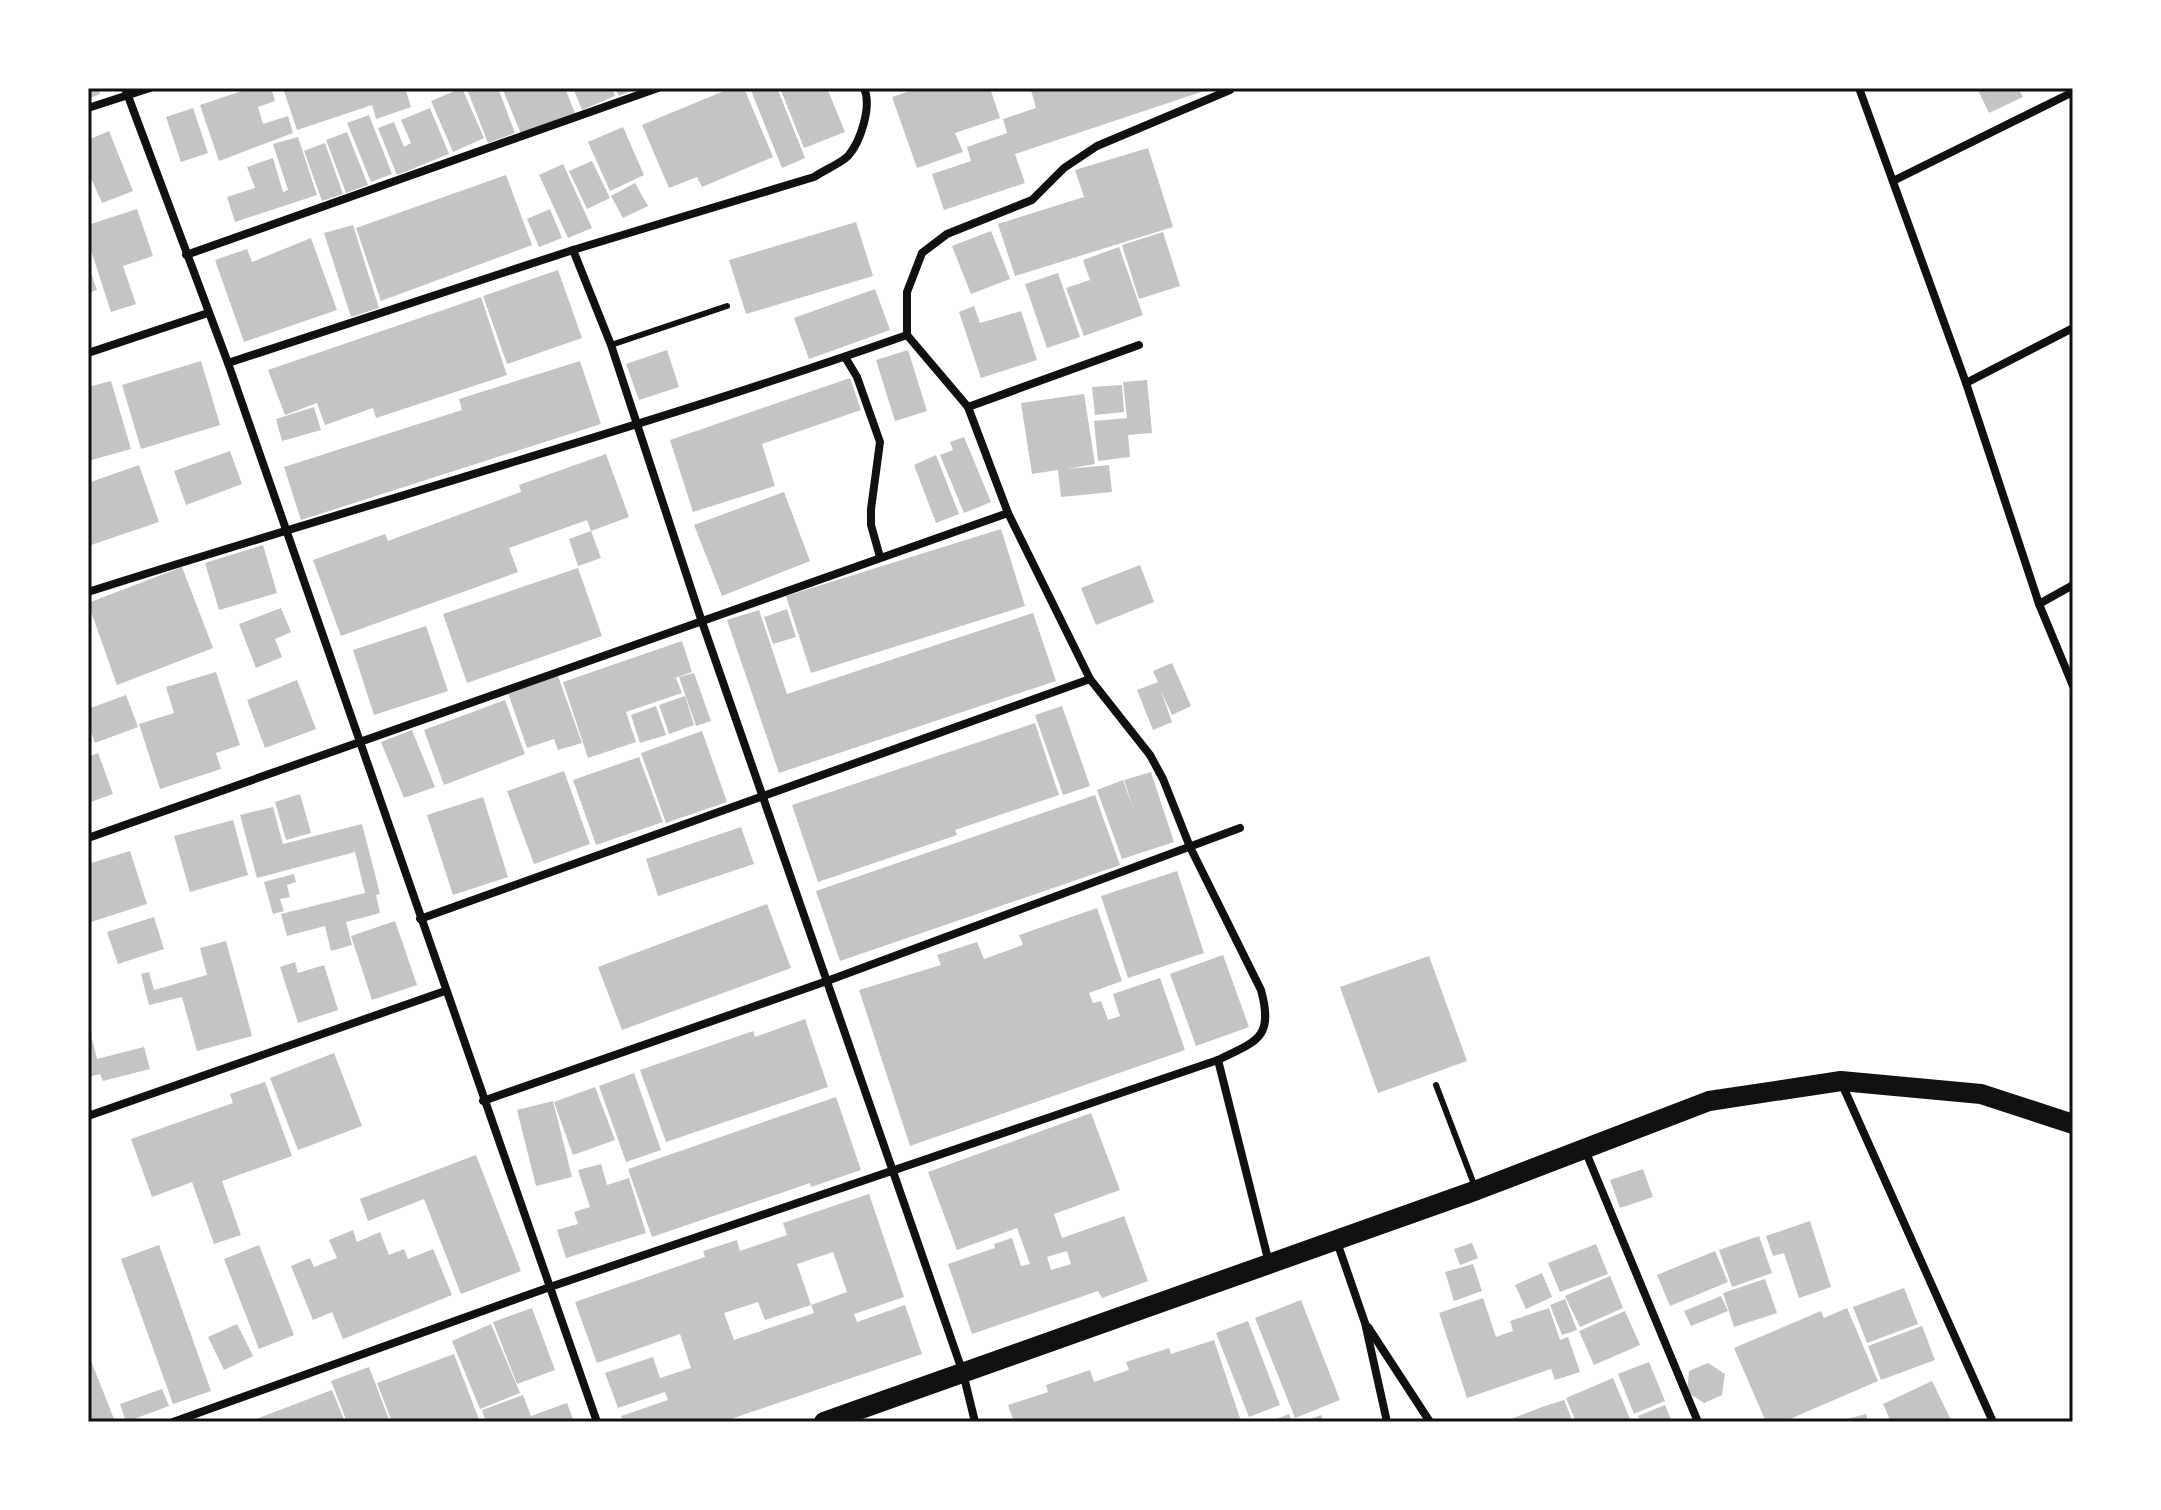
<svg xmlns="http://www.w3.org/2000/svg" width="2161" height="1510" font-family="'Source Sans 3',sans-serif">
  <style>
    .building { fill: #c4c4c4; fill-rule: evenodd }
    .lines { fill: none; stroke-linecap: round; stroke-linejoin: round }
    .service { stroke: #111; stroke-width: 6 }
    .minor { stroke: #111; stroke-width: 8 }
    .primary { stroke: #111; stroke-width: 20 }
    .neatline { fill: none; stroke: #111; stroke-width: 3 }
  </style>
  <rect width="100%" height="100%" fill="#fff"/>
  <g class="building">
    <polygon points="88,88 98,88 100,94 88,99"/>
    <polygon points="251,88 271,88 275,101 258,107 263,124 288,116 293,133 219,161 200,105"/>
    <polygon points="283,88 405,88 411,107 376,119 372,105 297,130"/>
    <polygon points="462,88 484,138 453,152 431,101"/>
    <polygon points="498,88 515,133 488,143 467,89"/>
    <polygon points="502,88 565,88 575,113 521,134"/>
    <polygon points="573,88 612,88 615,96 582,110"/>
    <polygon points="615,88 639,88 619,96"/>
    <polygon points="731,88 744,88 773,157 702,187 697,177 669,188 642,125"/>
    <polygon points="750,88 777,88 805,158 782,168"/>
    <polygon points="780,88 827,88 845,132 804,148"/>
    <polygon points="919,88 990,88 1000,118 955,133 963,152 917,168 892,97"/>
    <polygon points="1037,88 1210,88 1210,89 1015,154 1025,183 944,210 932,174 971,161 967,147 1007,133 1003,119 1036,108 1031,90"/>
    <polygon points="1977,88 2018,88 2023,97 1989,113"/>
    <polygon points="193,108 208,153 181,162 166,117"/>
    <polygon points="430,108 449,154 397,175 378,128 394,122 404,147 411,143 401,120"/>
    <polygon points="369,115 392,174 371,182 347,123"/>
    <polygon points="623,127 644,175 610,191 588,142"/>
    <polygon points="109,131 133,191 102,203 91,178 88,179 88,140"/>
    <polygon points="347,132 368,185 346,193 326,140"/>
    <polygon points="298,137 317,195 235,222 227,197 255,188 247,167 273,158 283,192 288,190 273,144"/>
    <polygon points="325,143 343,194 322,201 304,151"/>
    <polygon points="1148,148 1173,227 1015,276 998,224 1084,197 1075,170"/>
    <polygon points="592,161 610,198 587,209 569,171"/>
    <polygon points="563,164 592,228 568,238 539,175"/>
    <polygon points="506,175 532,245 381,301 356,228"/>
    <polygon points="635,183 648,206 623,218 611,196"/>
    <polygon points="137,209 153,256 123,266 136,304 111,312 88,241 88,225"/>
    <polygon points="550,209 562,238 539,247 527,219"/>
    <polygon points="856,222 873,276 746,314 729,260"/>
    <polygon points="353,225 379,308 351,317 324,233"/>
    <polygon points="991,231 1010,279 971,294 952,246"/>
    <polygon points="1163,232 1180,286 1139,299 1122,245"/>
    <polygon points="311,238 337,310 244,342 215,260 247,249 252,262"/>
    <polygon points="1119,247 1143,315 1084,336 1066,288 1090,280 1083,260"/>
    <polygon points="88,265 97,290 88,293"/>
    <polygon points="558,270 582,338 507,364 483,296"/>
    <polygon points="1058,273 1080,337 1047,348 1025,284"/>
    <polygon points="875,289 890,330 809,359 794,318"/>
    <polygon points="481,297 507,375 376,418 373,408 325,425 317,403 285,415 268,370"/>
    <polygon points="974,306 980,323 1021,311 1037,360 981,378 959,312"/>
    <polygon points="667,350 679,387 639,400 626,364"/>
    <polygon points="908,350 927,411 895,421 876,360"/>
    <polygon points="201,361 220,425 141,449 122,385"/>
    <polygon points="580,361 601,424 301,520 284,467 462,410 459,399"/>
    <polygon points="850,378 861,410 762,444 775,486 693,512 670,440"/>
    <polygon points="1147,380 1152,433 1128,435 1130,457 1098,461 1094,421 1127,418 1123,382"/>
    <polygon points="111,381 131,449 88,461 88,387"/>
    <polygon points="1122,385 1124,412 1095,415 1092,387"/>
    <polygon points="1084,394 1095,464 1067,469 1109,465 1112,492 1061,497 1058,470 1032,474 1021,403"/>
    <polygon points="314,407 321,430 282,441 276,419"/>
    <polygon points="964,437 991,502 964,513 940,455 953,450 950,442"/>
    <polygon points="230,451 242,484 186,505 174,471"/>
    <polygon points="606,454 629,517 591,531 587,520 509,548 518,572 341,636 313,560 385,534 388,541 415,531 521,492 519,485"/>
    <polygon points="936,455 959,514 936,523 914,465"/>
    <polygon points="139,465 159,522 88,546 88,483"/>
    <polygon points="784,492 810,561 722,596 694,525"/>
    <polygon points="1001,529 1025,606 811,673 786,596"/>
    <polygon points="591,531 601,558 578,566 569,539"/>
    <polygon points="263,545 277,593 219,610 205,563"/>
    <polygon points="1140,565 1154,602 1096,625 1081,588"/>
    <polygon points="182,567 213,648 117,685 88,603"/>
    <polygon points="578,568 602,636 467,683 443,614"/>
    <polygon points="281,608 291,632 275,639 282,657 256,668 239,624"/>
    <polygon points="787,609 796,637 773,644 764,617"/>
    <polygon points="759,610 787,694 1033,613 1056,681 779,773 727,620"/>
    <polygon points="426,626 448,691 374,715 353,650"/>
    <polygon points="682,641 692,672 672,679 676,678 682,693 626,712 636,742 588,758 563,682"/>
    <polygon points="1172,663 1191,706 1172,715 1161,691 1172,722 1153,730 1137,690 1158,682 1153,671"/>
    <polygon points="216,672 240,745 216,753 221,769 160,789 139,724 174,713 166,687"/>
    <polygon points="694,673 711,721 696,726 679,677"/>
    <polygon points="558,676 582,743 558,750 554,739 527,748 508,693"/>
    <polygon points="297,680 316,729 265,748 247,700"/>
    <polygon points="126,695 138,727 95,743 88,723 88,709"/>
    <polygon points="685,696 694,725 669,734 659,705"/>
    <polygon points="505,700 525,754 444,785 424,730"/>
    <polygon points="656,706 666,735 640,743 631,715"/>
    <polygon points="1062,706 1090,786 1063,795 1035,715"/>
    <polygon points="1035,723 1059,795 955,830 957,835 818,882 792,805"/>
    <polygon points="412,730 435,787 404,798 381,742"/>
    <polygon points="702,731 727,802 666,823 641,753"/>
    <polygon points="98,753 113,794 88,803 88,757"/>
    <polygon points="639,757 663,822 596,845 573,780"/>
    <polygon points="564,771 590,844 534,864 507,791"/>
    <polygon points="1151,772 1174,842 1122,859 1097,790 1123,780 1134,811 1124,780"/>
    <polygon points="300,794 311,833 286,840 275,802"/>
    <polygon points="1095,795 1120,865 840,961 816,891"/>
    <polygon points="483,797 508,877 453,895 427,815"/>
    <polygon points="273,807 283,844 362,824 380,894 376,895 380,913 346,922 352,945 331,951 325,926 287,936 281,914 365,893 355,852 257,878 240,815"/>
    <polygon points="233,820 248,875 190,892 174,836"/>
    <polygon points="741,827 754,864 658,896 646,859"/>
    <polygon points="130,851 147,904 88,923 88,864"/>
    <polygon points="1177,871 1204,953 1128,978 1101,896"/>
    <polygon points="294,874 296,882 287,885 290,897 280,899 284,911 273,914 264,882"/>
    <polygon points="767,904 791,968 622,1030 598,967"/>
    <polygon points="1097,908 1122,981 1089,993 1093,1003 1101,1001 1108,1020 1120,1016 1113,994 1160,978 1185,1050 910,1146 859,990 941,965 937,955 977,942 984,959 1023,945 1019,935"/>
    <polygon points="154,917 164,949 118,964 107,932"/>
    <polygon points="395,921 417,985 372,1000 351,936"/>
    <polygon points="226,941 252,1036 197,1051 182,997 149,1005 141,974 149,972 154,990 207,975 200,948"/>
    <polygon points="1223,955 1249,1027 1196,1046 1170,974"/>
    <polygon points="1429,956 1467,1061 1378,1093 1340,987"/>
    <polygon points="295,962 298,973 324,965 338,1010 298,1023 280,967"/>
    <polygon points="805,1019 828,1087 666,1142 640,1070 753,1031 755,1037"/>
    <polygon points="91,1035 97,1059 144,1047 150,1069 103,1081 100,1074 88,1077"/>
    <polygon points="334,1053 362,1126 298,1150 270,1078"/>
    <polygon points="634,1073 661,1150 626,1162 599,1086"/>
    <polygon points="265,1082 292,1156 222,1181 241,1235 214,1244 192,1182 152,1197 131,1139 233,1103 230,1094"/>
    <polygon points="595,1087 615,1140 573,1155 554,1102"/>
    <polygon points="836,1097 861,1170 811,1187 810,1183 652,1237 628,1169"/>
    <polygon points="553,1101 572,1177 536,1186 517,1110"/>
    <path d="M1091 1113 1120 1190 1054 1214 1062 1238 1124 1216 1148 1281 1102 1298 1098 1291 972 1334 948 1264 995 1248 994 1244 1012 1238 1021 1266 1030 1264 1017 1228 957 1250 928 1172ZM1067 1251 1071 1264 1051 1270 1047 1257Z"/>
    <polygon points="476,1155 521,1271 461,1294 424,1199 368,1221 360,1199"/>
    <polygon points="601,1164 607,1185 629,1178 646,1233 566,1258 557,1230 578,1224 574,1212 590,1207 578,1170"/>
    <polygon points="1643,1169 1653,1197 1620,1208 1610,1180"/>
    <path d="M869 1194 904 1297 854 1314 857 1322 905 1305 922 1354 722 1422H623L621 1416 668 1400 665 1392 618 1408 605 1373 653 1357 660 1378 691 1368 680 1334 597 1363 575 1302 705 1257 703 1251 737 1240 740 1251 787 1235 783 1223ZM833 1252 847 1292 811 1305 814 1313 734 1340 724 1313 758 1302 765 1320 811 1305 797 1264Z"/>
    <polygon points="1810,1221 1831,1287 1799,1298 1784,1253 1773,1256 1766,1236"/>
    <polygon points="353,1230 357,1242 380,1232 389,1255 404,1249 408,1259 433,1249 452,1295 343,1339 332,1312 313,1320 291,1266 310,1258 314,1267 337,1258 329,1240"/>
    <polygon points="1759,1236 1772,1273 1732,1287 1719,1250"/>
    <polygon points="1472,1243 1478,1258 1460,1265 1454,1249"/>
    <polygon points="1596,1244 1608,1274 1560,1292 1548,1263"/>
    <polygon points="159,1245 211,1391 173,1404 121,1259"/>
    <polygon points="259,1245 294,1335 259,1349 224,1259"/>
    <polygon points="1715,1251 1728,1282 1670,1306 1657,1275"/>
    <polygon points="1473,1264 1482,1291 1454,1301 1445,1272"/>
    <polygon points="1542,1273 1552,1297 1526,1309 1515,1285"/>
    <polygon points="1610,1276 1623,1308 1580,1327 1565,1296"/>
    <polygon points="1765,1279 1777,1313 1734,1327 1723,1293"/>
    <polygon points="1904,1288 1918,1324 1867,1343 1853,1307"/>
    <polygon points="1721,1296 1728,1311 1691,1326 1684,1311"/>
    <polygon points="1483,1298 1496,1337 1513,1331 1510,1321 1549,1308 1560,1340 1568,1337 1580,1372 1555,1380 1551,1369 1467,1398 1439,1313"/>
    <polygon points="1565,1299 1577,1330 1562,1335 1550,1305"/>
    <polygon points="1301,1300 1340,1400 1295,1418 1255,1318"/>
    <polygon points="532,1308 555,1370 517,1384 493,1322"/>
    <polygon points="1847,1308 1878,1381 1783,1422 1766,1422 1734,1348 1821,1311 1824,1318"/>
    <polygon points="1625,1311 1640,1345 1594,1365 1579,1331"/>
    <polygon points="1248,1321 1280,1405 1249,1417 1216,1333"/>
    <polygon points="237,1324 253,1356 224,1370 208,1337"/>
    <polygon points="491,1324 520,1393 480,1409 452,1341"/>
    <polygon points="1922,1326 1935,1360 1881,1380 1868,1346"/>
    <polygon points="1214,1340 1241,1421 1014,1422 1008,1405 1048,1392 1046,1385 1090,1370 1094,1382 1129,1370 1126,1362 1169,1348 1171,1354"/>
    <polygon points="88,1353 114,1419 105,1422 88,1422"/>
    <polygon points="454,1354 480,1422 392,1422 377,1383"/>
    <polygon points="1649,1362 1665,1401 1634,1414 1618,1374"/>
    <polygon points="1708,1363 1725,1374 1722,1395 1704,1403 1687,1392 1689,1371"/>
    <polygon points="369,1367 390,1422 347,1422 331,1381"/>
    <polygon points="1613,1378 1630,1419 1576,1422 1566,1398"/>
    <polygon points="1932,1381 1952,1422 1891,1422 1883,1404"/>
    <polygon points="162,1389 169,1406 126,1422 120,1404"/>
    <polygon points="332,1390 345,1422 248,1422 264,1416"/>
    <polygon points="523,1395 531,1416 567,1403 574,1422 486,1422 482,1410"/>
    <polygon points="1564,1400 1573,1422 1503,1422 1542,1407"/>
    <polygon points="1665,1405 1672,1422 1641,1422 1638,1416"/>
    <polygon points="1289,1414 1292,1422 1269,1422"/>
    <polygon points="1866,1414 1868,1422 1839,1422 1839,1421"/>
    <polygon points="1321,1415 1324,1422 1303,1422"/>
  </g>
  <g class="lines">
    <g class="service">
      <polyline points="611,345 727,306"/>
      <polyline points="1436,1085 1475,1187"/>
    </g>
    <g class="minor">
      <polyline points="125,88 228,363 597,1422"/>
      <polyline points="1859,88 1966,383 2039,604 2073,686"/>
      <polyline points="88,108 150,88"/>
      <polyline points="1893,181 2073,92"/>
      <polyline points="573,250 611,345 701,619 963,1373 975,1422"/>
      <polyline points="186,255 658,88"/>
      <polyline points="88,353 208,313"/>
      <polyline points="845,357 857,377 880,442 871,509 871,525 880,557"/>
      <path d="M228 363 573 250 814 177C824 170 840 164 848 156 861 141 872 106 864 88"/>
      <polyline points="1966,383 2073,328"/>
      <polyline points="968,407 1139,345"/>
      <path d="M88 592C361 505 637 430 907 335"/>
      <polyline points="2039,604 2073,585"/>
      <polyline points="88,838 1008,513"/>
      <polyline points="420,919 1090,679"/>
      <polyline points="1218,1060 1269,1263"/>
      <polyline points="1841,1082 1993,1422"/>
      <polyline points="483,1101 827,981 1240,828"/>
      <polyline points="88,1116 445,991"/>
      <polyline points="1585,1150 1698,1422"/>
      <polyline points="1337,1242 1365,1323 1387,1422"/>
      <polyline points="1368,1327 1430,1422"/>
      <path d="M173 1422 550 1287 1218 1060C1257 1041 1274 1038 1261 990L1190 847 1163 779 1150 755 1090 679 1008 513 968 407 907 335V292L922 253 947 234 1032 200 1064 168 1097 146 1230 90"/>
    </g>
    <polyline class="primary" points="824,1422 1477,1190 1709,1101 1841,1081 1981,1094 2073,1124"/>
  </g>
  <rect width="2161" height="1510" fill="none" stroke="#ffffff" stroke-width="180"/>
  <rect x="90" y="90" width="1981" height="1330" class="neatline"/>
</svg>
